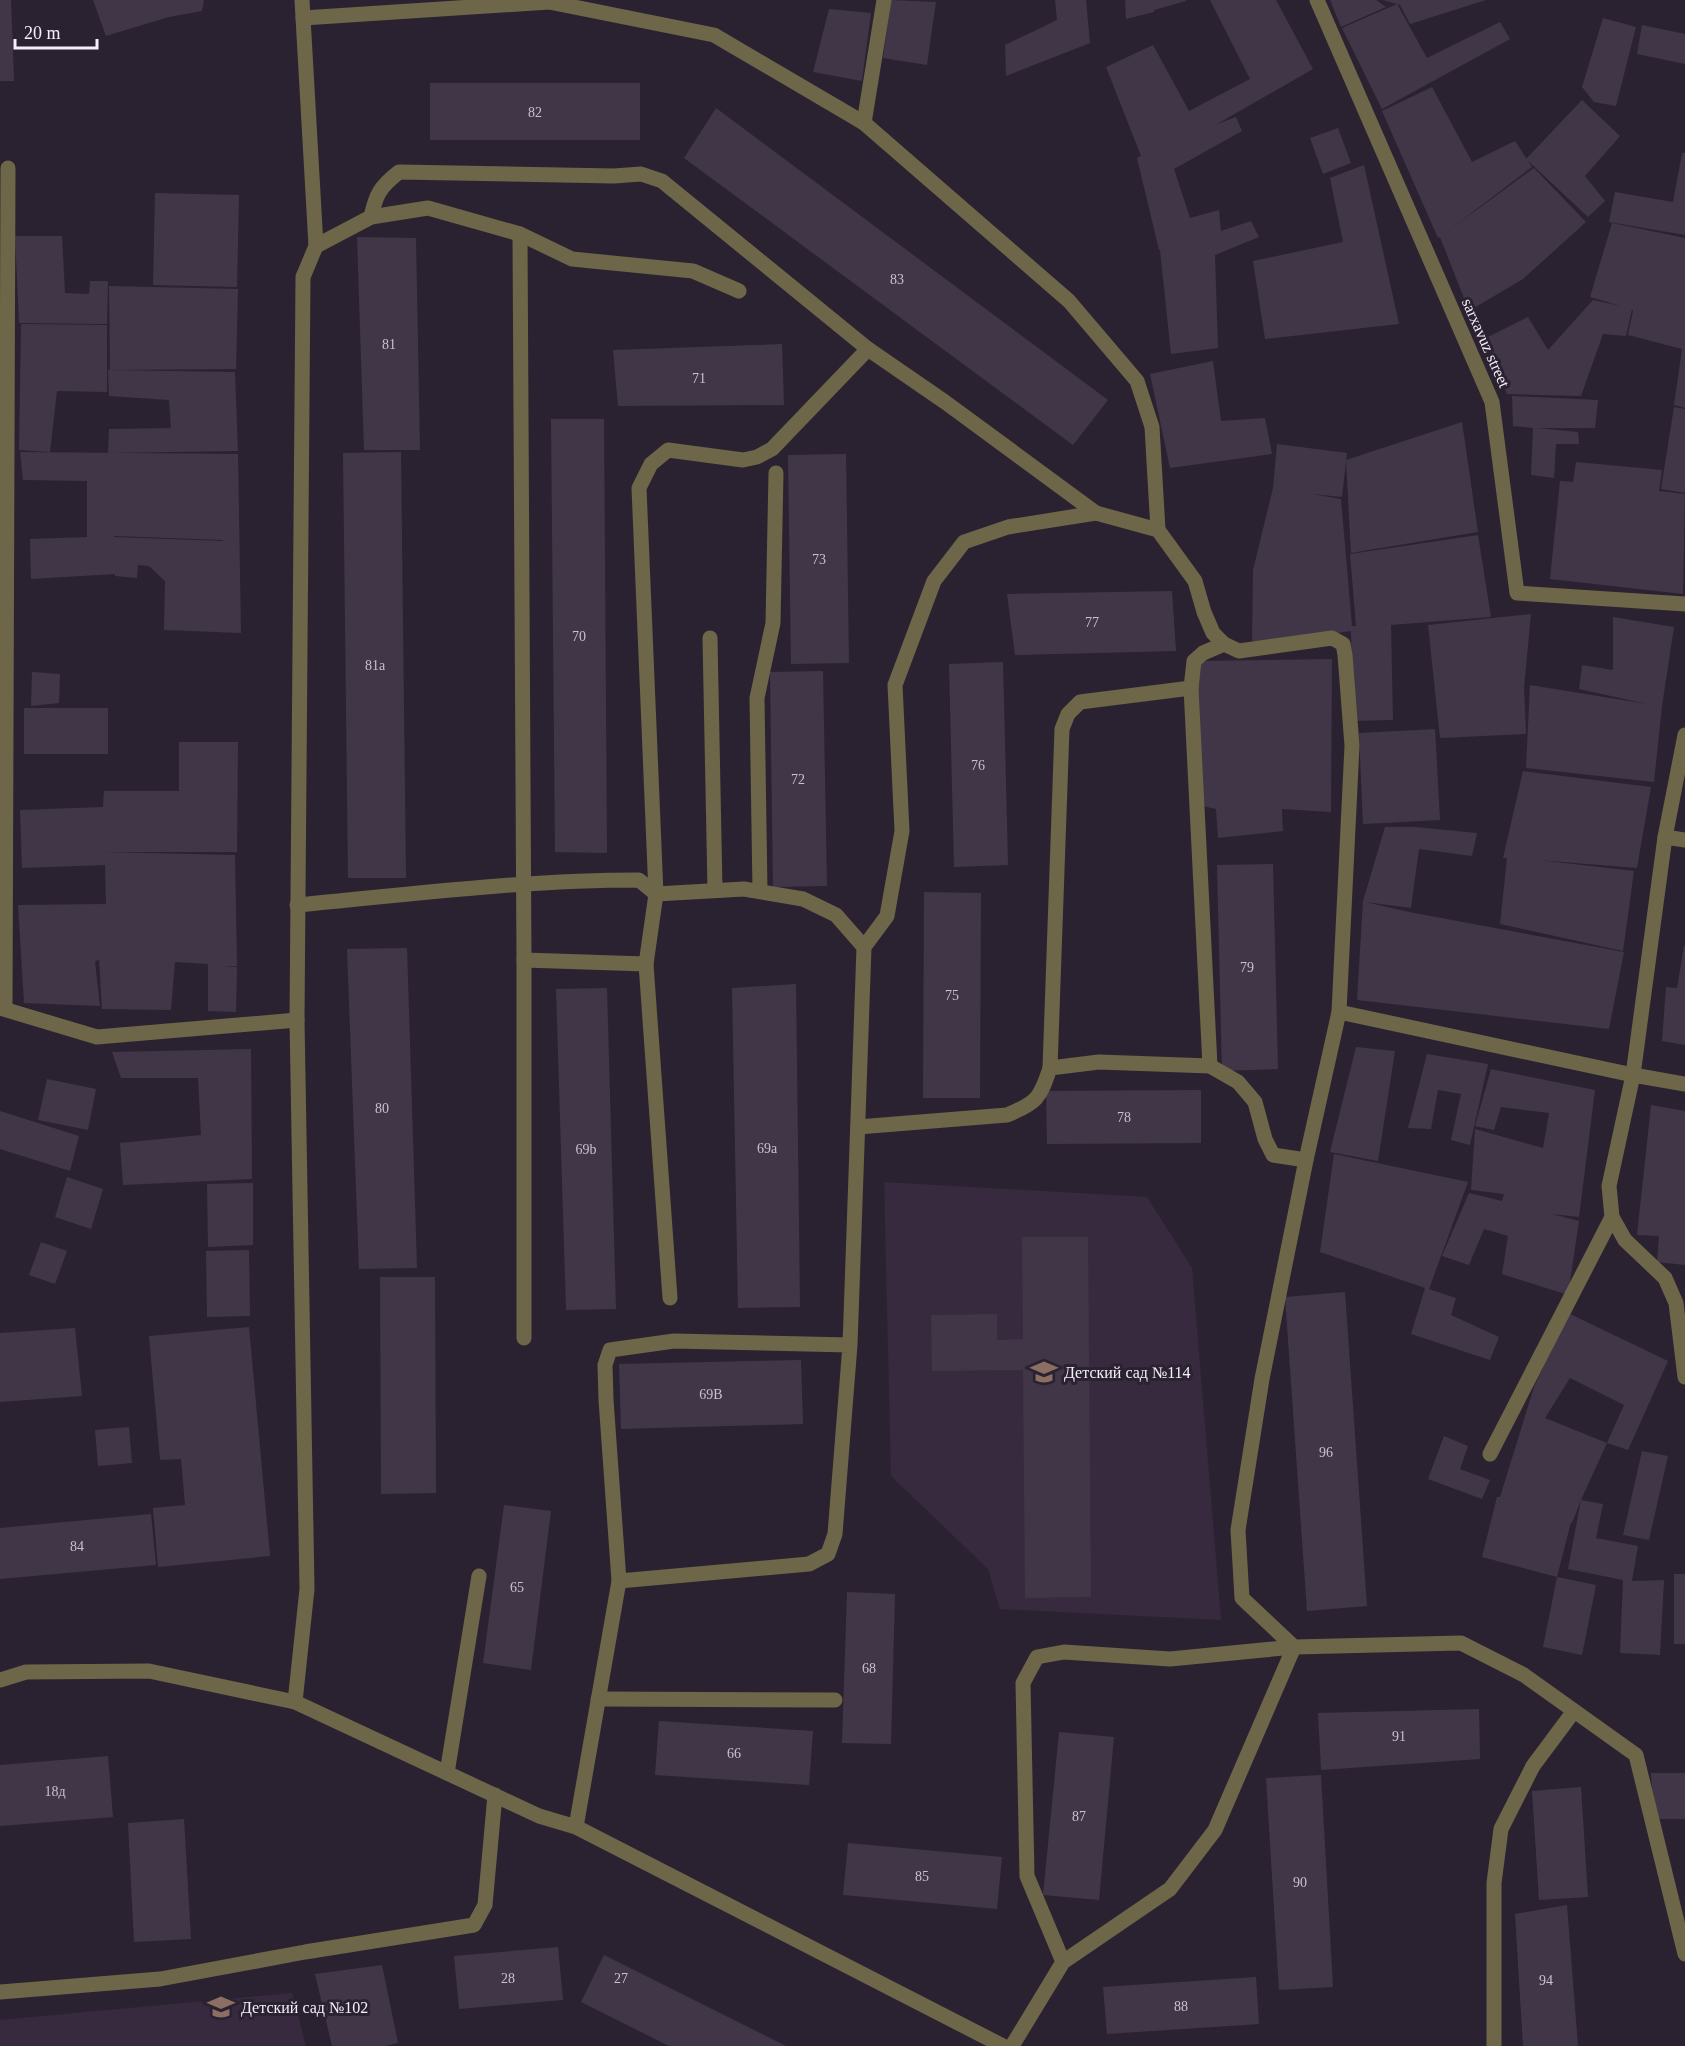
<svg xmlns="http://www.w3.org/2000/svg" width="1685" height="2046" font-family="Georgia,serif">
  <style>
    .built { fill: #372a3f }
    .building { fill: #403647; fill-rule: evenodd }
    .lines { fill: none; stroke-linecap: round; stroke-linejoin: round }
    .service { stroke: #6d6648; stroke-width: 15 }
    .minor { stroke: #6d6648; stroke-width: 15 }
    .tertiary { stroke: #6d6648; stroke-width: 15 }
    .labels { text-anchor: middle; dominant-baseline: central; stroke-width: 6; stroke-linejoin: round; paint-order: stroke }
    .number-label { font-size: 14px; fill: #c8c1cd }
    .street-label { font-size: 16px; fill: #f5effa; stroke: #2b2231 }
    .poi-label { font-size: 16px; fill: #f5effa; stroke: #2b2231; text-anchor: start }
  </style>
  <rect width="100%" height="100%" fill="#2b2231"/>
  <g class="built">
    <polygon points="884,1182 1147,1197 1192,1268 1221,1620 1000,1609 988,1569 891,1476"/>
    <polygon points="292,1993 306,2046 0,2046 0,2020"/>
  </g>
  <g class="building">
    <polygon points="0,0 11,0 14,81 0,81"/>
    <polygon points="93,0 204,0 202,11 169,17 106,36"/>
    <polygon points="891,0 936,2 927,65 883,58"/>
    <polygon points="1055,0 1086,0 1090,43 1006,76 1005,45 1057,20"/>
    <polygon points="1125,0 1186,0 1186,1 1154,10 1154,12 1126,19"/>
    <polygon points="1210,0 1276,0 1313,69 1217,124 1236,117 1242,131 1174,169 1190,218 1219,210 1221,231 1251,221 1259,237 1215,255 1218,348 1171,354 1160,250 1166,248 1159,250 1137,158 1141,156 1106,67 1153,45 1189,111 1250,79"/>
    <polygon points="1330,0 1376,0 1386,7 1341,27"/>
    <polygon points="1383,0 1486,0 1410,24 1400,5 1397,4 1427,58 1500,22 1510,39 1382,109 1342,28 1397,4"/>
    <polygon points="829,9 871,13 862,81 813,72"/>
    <polygon points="1603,18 1636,27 1616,106 1594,102 1582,87"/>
    <polygon points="1642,25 1685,34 1685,64 1637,54"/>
    <rect x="430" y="83" width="210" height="57"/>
    <polygon points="1432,87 1472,162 1515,141 1532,167 1449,230 1534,168 1586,222 1523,279 1469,311 1440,237 1438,238 1382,111"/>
    <polygon points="1582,100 1620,136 1585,176 1605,201 1588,217 1526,159"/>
    <polygon points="716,108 1108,400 1073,445 684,158"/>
    <polygon points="1338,128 1351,163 1323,174 1310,138"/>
    <polygon points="1682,153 1685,153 1685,235 1609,222 1615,192 1673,202"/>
    <polygon points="1364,165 1399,324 1265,339 1253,261 1343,242 1330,178"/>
    <polygon points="155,193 239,195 237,287 153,285"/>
    <polygon points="1612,223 1685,238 1685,408 1674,405 1682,349 1628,335 1633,311 1632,309 1626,336 1603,334 1581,396 1507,394 1484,339 1528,317 1548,350 1593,300 1621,306 1590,297"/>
    <polygon points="15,236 62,236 65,293 89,294 90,281 108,281 107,324 19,323"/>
    <polygon points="357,237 416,238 420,450 364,450"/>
    <polygon points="109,286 238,289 236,369 110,370"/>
    <polygon points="21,324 107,325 107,392 57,391 50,452 19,450"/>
    <polygon points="782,344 784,405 618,406 613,350"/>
    <polygon points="1213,361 1221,421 1265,418 1272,454 1170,468 1150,374"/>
    <polygon points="108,370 235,372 238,451 108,453 109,429 171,428 169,400 109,396"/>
    <polygon points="1512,396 1598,400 1595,428 1537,428 1578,432 1579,444 1556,444 1554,478 1531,475 1533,428 1513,426"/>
    <polygon points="1674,407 1685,409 1685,493 1661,489"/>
    <polygon points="551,419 604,419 607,853 555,852"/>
    <polygon points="1462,422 1478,532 1351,553 1346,460"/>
    <polygon points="1277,444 1347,453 1342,497 1312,494 1341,499 1352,626 1356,626 1350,554 1478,535 1491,617 1391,625 1393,720 1352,721 1351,631 1252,645 1253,570 1273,488"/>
    <path d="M20 452 238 454 241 633 164 630 165 581 149 566 138 565 137 578 115 576V574L31 579 30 539 87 537V481L23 480ZM114 536 223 540V541L114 537Z"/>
    <polygon points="401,452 406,878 348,878 343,453"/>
    <polygon points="846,454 849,663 791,664 788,455"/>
    <polygon points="1576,462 1662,470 1659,491 1685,494 1683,594 1550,579 1560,481 1573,482"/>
    <polygon points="1172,591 1176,651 1015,655 1007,594"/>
    <polygon points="1531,614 1524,688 1526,734 1440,738 1428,625"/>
    <polygon points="1613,617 1674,627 1662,706 1654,782 1526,768 1530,685 1647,704 1579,689 1582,665 1613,670"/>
    <polygon points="1332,659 1331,812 1282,809 1283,831 1218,838 1216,809 1198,805 1196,661"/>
    <polygon points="1003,662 1008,865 954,867 949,664"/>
    <polygon points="823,671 827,886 773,887 770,672"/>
    <polygon points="32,672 60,674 59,703 31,706"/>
    <rect x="24" y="708" width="84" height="46"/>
    <polygon points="1435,729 1440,820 1363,824 1359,733"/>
    <polygon points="179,742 238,742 237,852 104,852 235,855 237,966 222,966 237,967 236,1012 208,1011 208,964 175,962 171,1010 102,1009 99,959 95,962 100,1006 24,1003 18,905 106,904 105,865 22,868 20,810 103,807 104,791 179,791"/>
    <polygon points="1523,771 1651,787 1637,868 1538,860 1634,871 1623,951 1500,924 1507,858 1503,858"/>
    <polygon points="1385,827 1415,827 1477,833 1472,856 1419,849 1411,908 1365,902 1414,913 1624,952 1609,1029 1357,1000 1363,901"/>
    <polygon points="1273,864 1278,1069 1222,1071 1217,865"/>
    <polygon points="924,892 981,893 980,1098 923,1098"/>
    <polygon points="1684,946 1685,946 1685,1045 1662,1041 1666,987 1677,988"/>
    <polygon points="407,948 417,1268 359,1269 347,949"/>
    <polygon points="796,984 800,1307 738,1308 732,988"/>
    <polygon points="607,988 616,1309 566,1310 556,989"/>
    <polygon points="1356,1047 1395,1051 1378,1161 1330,1152"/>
    <polygon points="251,1049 252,1179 123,1185 120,1143 201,1135 198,1078 121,1078 112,1052"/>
    <polygon points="1427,1054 1488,1064 1470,1145 1451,1140 1461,1094 1438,1090 1431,1129 1408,1128"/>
    <polygon points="1491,1069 1595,1090 1579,1217 1552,1214 1579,1221 1568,1295 1502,1274 1508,1236 1484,1229 1469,1265 1442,1256 1469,1193 1502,1201 1504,1194 1471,1190 1475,1129 1543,1148 1549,1113 1501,1107 1494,1130 1475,1126"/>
    <polygon points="47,1079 96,1089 88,1130 38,1120"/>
    <polygon points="1201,1090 1201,1143 1047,1144 1046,1091"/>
    <polygon points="1651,1105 1685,1111 1685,1265 1657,1262 1659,1236 1637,1235"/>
    <polygon points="0,1111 79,1136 70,1171 0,1149"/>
    <polygon points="1334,1154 1468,1182 1429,1289 1456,1298 1451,1315 1499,1337 1490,1360 1411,1334 1425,1288 1320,1252"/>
    <polygon points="67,1177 103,1189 91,1229 55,1217"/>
    <polygon points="253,1183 253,1245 208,1247 207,1184"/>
    <polygon points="1022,1237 1088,1237 1091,1597 1025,1598 1023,1370 932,1371 931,1315 997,1314 997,1340 1023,1339"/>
    <polygon points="41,1242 67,1251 55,1284 29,1275"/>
    <polygon points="249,1250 250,1316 207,1317 206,1251"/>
    <polygon points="380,1277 435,1277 436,1493 381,1494"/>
    <polygon points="1345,1292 1367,1606 1307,1611 1285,1297"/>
    <polygon points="1568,1313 1668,1361 1628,1450 1607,1443 1624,1405 1570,1378 1545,1418 1607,1443 1581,1500 1603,1504 1596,1538 1638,1546 1632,1581 1664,1580 1660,1655 1620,1653 1623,1580 1568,1569 1581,1500 1572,1523 1571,1522 1557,1577 1596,1585 1582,1655 1543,1647 1557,1577 1482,1557 1497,1497 1500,1497 1534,1387"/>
    <polygon points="249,1327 270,1556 158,1567 153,1508 185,1505 181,1459 160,1460 149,1336"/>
    <polygon points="75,1328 82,1396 0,1402 0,1333"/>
    <polygon points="801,1360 803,1424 621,1429 619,1364"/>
    <polygon points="129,1427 132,1463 98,1466 95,1430"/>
    <polygon points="1444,1436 1468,1446 1460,1469 1490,1480 1482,1499 1428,1479"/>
    <polygon points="1642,1451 1668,1456 1649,1540 1623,1535"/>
    <polygon points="504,1505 551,1511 531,1670 483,1663"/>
    <polygon points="151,1514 156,1565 0,1579 0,1528"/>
    <rect x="1674" y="1574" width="11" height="70"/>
    <polygon points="847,1592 895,1594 891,1744 842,1743"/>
    <polygon points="1479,1709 1480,1759 1321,1770 1318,1713"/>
    <polygon points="659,1721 813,1731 809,1785 655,1775"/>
    <polygon points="1059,1732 1114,1737 1099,1900 1043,1895"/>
    <polygon points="108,1756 113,1817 0,1826 0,1765"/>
    <polygon points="1651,1773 1685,1773 1685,1819 1654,1819"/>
    <polygon points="1321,1775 1333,1987 1279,1990 1266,1778"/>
    <polygon points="1581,1787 1588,1897 1539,1900 1532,1791"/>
    <polygon points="184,1819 191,1939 134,1942 128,1823"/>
    <polygon points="848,1843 1002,1857 997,1909 843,1895"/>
    <polygon points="1567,1905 1578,2046 1523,2046 1515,1914"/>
    <polygon points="558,1947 563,2000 459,2009 454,1956"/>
    <polygon points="604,1955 786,2046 669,2046 581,2002"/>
    <polygon points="382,1965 398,2043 386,2046 332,2046 315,1974"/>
    <polygon points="1256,1977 1259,2024 1107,2034 1103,1987"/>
  </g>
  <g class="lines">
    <g class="service">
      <polyline points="710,638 715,890"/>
      <polyline points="760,891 757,698 773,623 776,473"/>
      <polyline points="1210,1066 1191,688 1194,661 1203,653 1224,644"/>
      <polyline points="1050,1068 1062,729 1068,714 1080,702 1191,688"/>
      <polyline points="1012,2046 1063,1962 1170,1889 1215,1830 1294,1647 1170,1659 1064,1652 1037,1657 1023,1683 1027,1876 1063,1962"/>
      <polyline points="1494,2046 1494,1883 1501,1829 1533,1766 1574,1711"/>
    </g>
    <g class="minor">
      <polyline points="1317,0 1492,402 1517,593 1685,604"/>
      <polyline points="303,18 549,2 714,35 864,123 1069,301 1137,381 1152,427 1158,530"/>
      <polyline points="864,123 884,0"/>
      <path d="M371 217C376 194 380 187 399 172L614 176 641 174 662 181 868 349 945 402 1096 513 1008 527 964 542 934 581 895 685 902 831 887 916 864 947 850 1345 835 1534 828 1554 809 1564 619 1581 606 1400 605 1365 610 1350 674 1341 850 1345"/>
      <polyline points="520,234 524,960 524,1338"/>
      <polyline points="316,246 371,217 428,208 520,234 572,259 693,271 739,291"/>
      <polyline points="1096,513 1158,530 1195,581 1204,612 1213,633 1224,644 1239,651 1332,638 1343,644 1345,655 1352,746 1339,1012 1306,1160 1262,1379 1238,1530 1242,1598 1294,1647 1461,1643 1524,1675 1636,1755 1685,1954"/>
      <polyline points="1685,735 1665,837 1633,1075 1609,1186 1612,1217 1625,1240 1665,1278 1676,1303 1685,1377"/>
      <polyline points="1665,837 1685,840"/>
      <path d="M297 905C411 894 525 880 639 880L656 894 744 889 803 899 836 915 864 947"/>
      <polyline points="524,960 646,964"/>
      <polyline points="0,1008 97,1037 297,1020"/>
      <polyline points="5,1009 8,168"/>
      <polyline points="1339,1012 1633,1075 1685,1084"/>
      <path d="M858 1127 1007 1115C1037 1103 1040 1098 1050 1068L1099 1062 1210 1066 1238 1082 1255 1102 1265 1139 1273 1155 1306 1160"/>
      <polyline points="670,1298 646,964 656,894 639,488 651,464 668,450 743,460 757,457 772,449 868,349"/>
      <polyline points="1490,1454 1612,1217"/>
      <polyline points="598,1699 835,1700"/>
      <polyline points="295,1702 307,1589 297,1020 303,277 316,246 302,0"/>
      <polyline points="447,1773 479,1576"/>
      <polyline points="576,1827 619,1581"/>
      <polyline points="0,1992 160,1979 305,1952 474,1925 485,1905 495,1795"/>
    </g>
    <polyline class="tertiary" points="0,1680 26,1672 149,1671 295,1702 539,1816 576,1827 1003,2046"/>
  </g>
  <defs>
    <symbol id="school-bare" viewBox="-9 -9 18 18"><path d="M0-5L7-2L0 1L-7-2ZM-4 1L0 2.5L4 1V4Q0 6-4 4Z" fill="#8d6e63" stroke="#2b2231" stroke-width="2.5" paint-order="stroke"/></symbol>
  </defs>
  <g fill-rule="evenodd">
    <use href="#school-bare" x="1025" y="1353" width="38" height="38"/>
    <use href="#school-bare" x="202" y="1988" width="38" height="38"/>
  </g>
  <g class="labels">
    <g class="number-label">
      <text x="535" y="112">82</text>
      <text x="897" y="279">83</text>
      <text x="389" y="344">81</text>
      <text x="699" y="378">71</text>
      <text x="819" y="559">73</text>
      <text x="1092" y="622">77</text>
      <text x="579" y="636">70</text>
      <text x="375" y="665">81a</text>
      <text x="978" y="765">76</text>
      <text x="798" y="779">72</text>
      <text x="1247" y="967">79</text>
      <text x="952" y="995">75</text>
      <text x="382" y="1108">80</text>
      <text x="1124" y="1117">78</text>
      <text x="767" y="1148">69a</text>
      <text x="586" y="1149">69b</text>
      <text x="711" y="1394">69В</text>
      <text x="1326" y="1452">96</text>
      <text x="77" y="1546">84</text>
      <text x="517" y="1587">65</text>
      <text x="869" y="1668">68</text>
      <text x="1399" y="1736">91</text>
      <text x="734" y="1753">66</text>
      <text x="55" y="1791">18д</text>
      <text x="1079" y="1816">87</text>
      <text x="922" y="1876">85</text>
      <text x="1300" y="1882">90</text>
      <text x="508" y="1978">28</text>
      <text x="621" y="1978">27</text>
      <text x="1546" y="1980">94</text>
      <text x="1181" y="2006">88</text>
    </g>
    <g class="street-label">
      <text transform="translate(1486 343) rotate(66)">sarxavuz street</text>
    </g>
    <g class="poi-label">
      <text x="1064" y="1372">Детский сад №114</text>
      <text x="241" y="2007">Детский сад №102</text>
    </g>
  </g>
  <path d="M15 39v9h82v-9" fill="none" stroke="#f5effa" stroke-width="3"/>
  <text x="24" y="39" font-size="18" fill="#f5effa" stroke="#2b2231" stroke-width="4.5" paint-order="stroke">20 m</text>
</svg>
